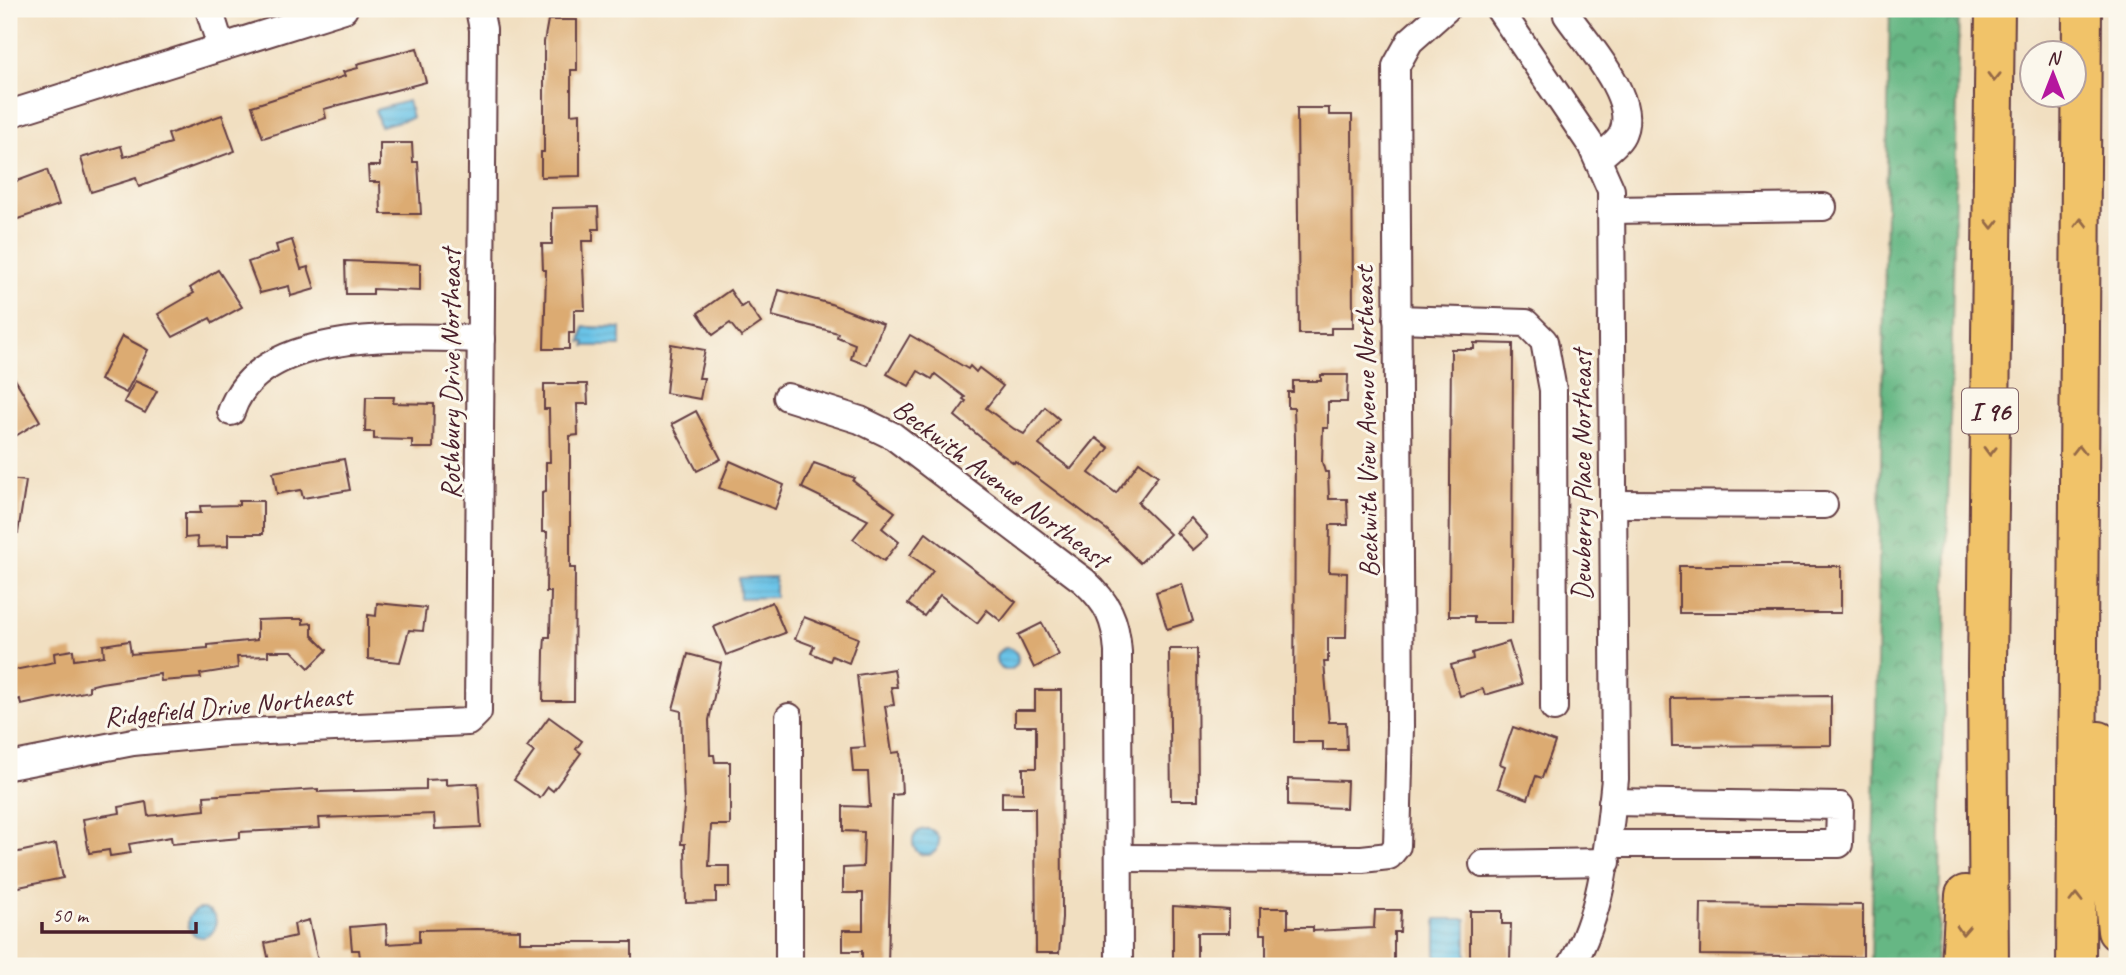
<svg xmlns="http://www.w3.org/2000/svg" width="2126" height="975" font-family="Caveat,sans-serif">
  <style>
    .forest { fill: url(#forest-crowns); stroke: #586b58; stroke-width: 2 }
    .water { fill: url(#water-rules); stroke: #5a728a; stroke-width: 2 }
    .building { fill: #dcab72 }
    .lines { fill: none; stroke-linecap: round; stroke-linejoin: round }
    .minor-casing { stroke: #633c42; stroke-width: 30 }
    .highway-casing { stroke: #633c42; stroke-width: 42 }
    .minor { stroke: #fff; stroke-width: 26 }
    .highway { stroke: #f1c369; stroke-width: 38 }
    .oneway { stroke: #956947 }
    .labels { text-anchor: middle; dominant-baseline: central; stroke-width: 6; stroke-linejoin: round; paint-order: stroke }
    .shield { fill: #fbf7ec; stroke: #7f6065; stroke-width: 2 }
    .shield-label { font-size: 26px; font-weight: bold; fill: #4a1f2b }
    .street-label { font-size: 28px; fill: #4a1f2b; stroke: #fbf7ec }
  </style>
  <defs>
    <pattern id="forest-crowns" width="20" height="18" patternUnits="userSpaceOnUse" patternTransform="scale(1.75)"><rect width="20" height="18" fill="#66b784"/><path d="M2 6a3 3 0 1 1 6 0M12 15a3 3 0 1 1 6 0" fill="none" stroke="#56946c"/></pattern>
    <pattern id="water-rules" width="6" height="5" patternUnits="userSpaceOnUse" patternTransform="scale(1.75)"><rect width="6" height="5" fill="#6bc4e8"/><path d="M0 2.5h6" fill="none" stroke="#5ea8c7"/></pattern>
  </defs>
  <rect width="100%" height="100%" fill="#fbf7ec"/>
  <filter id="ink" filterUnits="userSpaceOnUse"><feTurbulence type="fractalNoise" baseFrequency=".0143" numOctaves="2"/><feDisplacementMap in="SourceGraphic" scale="14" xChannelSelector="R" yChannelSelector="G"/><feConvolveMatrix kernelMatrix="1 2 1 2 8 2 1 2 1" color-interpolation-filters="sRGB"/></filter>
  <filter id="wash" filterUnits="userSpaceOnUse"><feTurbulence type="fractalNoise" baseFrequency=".00686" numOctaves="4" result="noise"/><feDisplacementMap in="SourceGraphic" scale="28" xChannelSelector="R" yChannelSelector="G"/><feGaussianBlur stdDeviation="1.57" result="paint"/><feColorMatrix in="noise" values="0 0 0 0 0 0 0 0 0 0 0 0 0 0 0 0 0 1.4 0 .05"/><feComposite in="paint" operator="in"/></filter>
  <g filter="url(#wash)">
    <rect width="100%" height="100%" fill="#f1dfc1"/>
    <polygon class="forest" points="1890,9 1959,9 1939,925 1935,966 1871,966"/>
    <g class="water">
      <polygon points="408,101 412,118 380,126 375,110"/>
      <polygon points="584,327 621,328 621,346 585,346 585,342 581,342"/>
      <polygon points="775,577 775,597 740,598 739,578"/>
      <circle cx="1007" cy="659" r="11"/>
      <circle cx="926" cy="842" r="13"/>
      <circle cx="202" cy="923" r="14"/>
      <rect x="1436" y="919" width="30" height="47"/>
    </g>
    <g id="blocks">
      <g class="building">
        <polygon points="548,20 577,20 577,70 571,70 571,114 580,113 580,176 541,177 541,152 544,152 544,42"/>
        <polygon points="417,48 426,82 324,109 326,118 263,138 252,106 345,76 343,72 358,68 357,64"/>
        <polygon points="1297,108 1329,108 1329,115 1352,115 1353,328 1331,328 1331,334 1299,334"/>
        <polygon points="222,115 235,151 139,187 136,178 91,192 81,158 121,146 124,157 141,152 171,143 168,134"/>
        <polygon points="380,143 412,143 413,162 418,162 421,214 381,214 380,182 369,182 368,166 380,166"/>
        <polygon points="47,170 59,205 9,222 9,184"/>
        <polygon points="598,207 599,229 593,229 593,241 582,241 585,310 574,310 574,333 569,333 569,349 544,349 546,270 543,270 542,244 552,244 552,208"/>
        <polygon points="292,240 301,269 308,267 315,289 291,296 289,286 260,293 248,262 278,252 276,245"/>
        <polygon points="345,261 420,264 420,291 373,289 373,294 346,294"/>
        <polygon points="218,270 242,307 213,323 210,318 173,337 158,314 194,293 190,288"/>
        <polygon points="730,290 741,307 747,303 761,323 741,337 730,323 713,335 698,313"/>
        <polygon points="779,290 831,304 883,324 867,365 851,359 855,344 837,337 838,333 772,316"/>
        <polygon points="910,335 968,369 970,366 976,372 979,368 1003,386 986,408 1014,429 1024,434 1045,407 1059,419 1039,445 1071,469 1096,438 1109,448 1089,473 1116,493 1139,462 1158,476 1138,503 1170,534 1140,563 1107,530 1015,461 1014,463 997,451 955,416 966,401 963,399 965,397 935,374 932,379 918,371 909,386 887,374"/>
        <polygon points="122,336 148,350 126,393 100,380"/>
        <polygon points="1474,343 1513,344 1512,623 1474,623 1474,616 1449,616 1451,349 1474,349"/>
        <polygon points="671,344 705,350 699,378 704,378 700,399 666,393"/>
        <polygon points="9,369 40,421 9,440"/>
        <polygon points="1321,375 1348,375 1347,402 1328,402 1328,428 1323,428 1322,462 1325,472 1328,472 1329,499 1347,499 1348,525 1330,525 1329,572 1347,573 1346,638 1328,638 1328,662 1324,662 1329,722 1346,722 1347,750 1323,750 1323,742 1294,742 1295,439 1294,408 1288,408 1288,392 1293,392 1293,381 1321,381"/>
        <polygon points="135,381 157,391 145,413 124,402"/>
        <polygon points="544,384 587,384 588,404 577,404 578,435 570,436 570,568 575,568 574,701 543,701 544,652 545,637 550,637 551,592 546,592 547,532 542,532 542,492 546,491 546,462 550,462 549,409 544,409"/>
        <polygon points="366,397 394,397 393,403 434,404 433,448 412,448 412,440 374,439 374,432 365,432"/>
        <polygon points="696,411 721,459 697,471 672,424"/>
        <polygon points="344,459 350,490 303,498 301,490 277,494 273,472"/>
        <polygon points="730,461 784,485 775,509 719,488"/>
        <polygon points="814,463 855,478 853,481 895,512 882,528 899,542 884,561 853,539 868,520 802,488"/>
        <polygon points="9,479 26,481 18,533 9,533"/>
        <polygon points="239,501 263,501 263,534 228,534 228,546 198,547 197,537 185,538 185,513 201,513 200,506 239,505"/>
        <polygon points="1191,518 1208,537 1193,550 1176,532"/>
        <polygon points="926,533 1016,602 1001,621 987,610 977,623 940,595 924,616 908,604 933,571 910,555"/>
        <rect x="1679" y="566" width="162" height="47"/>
        <polygon points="1182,584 1193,621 1167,629 1156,592"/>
        <polygon points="772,602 785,633 726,655 714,627"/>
        <polygon points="377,603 426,608 423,631 409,630 400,662 368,659 368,615 376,616"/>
        <polygon points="804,617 858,638 849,663 832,656 830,661 811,653 814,646 795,639"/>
        <polygon points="286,619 303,619 303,624 312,623 312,635 327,650 309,668 292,651 268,651 268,656 237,657 238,668 200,674 201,678 161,681 160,674 101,683 89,686 89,691 21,705 20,699 9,702 9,671 55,662 54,653 73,650 74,660 104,656 103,645 129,641 131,654 208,648 208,645 257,640 257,620"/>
        <polygon points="1042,623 1059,655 1034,668 1018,635"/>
        <polygon points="1509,642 1522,684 1485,695 1483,689 1460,696 1451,665 1473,659 1472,653"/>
        <polygon points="1169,649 1197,649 1198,800 1171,800"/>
        <polygon points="688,654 721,663 709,720 710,755 714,755 715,762 730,762 730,825 711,825 709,866 730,866 730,887 716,887 716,902 686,903 685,844 681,844 684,807 681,711 673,709"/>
        <polygon points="894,669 897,687 891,687 894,705 885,706 892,753 900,752 902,794 892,795 888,966 862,966 862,951 843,951 843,930 863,930 863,893 843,893 843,868 863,867 864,832 843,831 843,806 870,807 868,772 853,772 851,748 865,747 857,675"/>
        <polygon points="1035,690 1061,690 1062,918 1059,953 1036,953 1035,808 1002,808 1002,792 1023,793 1023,768 1036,768 1036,726 1015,726 1015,710 1035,710"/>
        <polygon points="1831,696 1831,745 1672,746 1671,698"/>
        <polygon points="549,717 582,741 576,749 581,753 553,791 548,787 540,798 514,780 534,752 527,747"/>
        <polygon points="1513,727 1555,742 1542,778 1536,776 1528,799 1498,788 1505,766 1500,764"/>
        <polygon points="446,779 446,785 478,783 481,827 435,829 434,814 319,818 320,828 240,832 240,838 172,844 171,837 129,844 131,853 110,856 109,850 89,853 83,819 120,813 119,807 146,802 148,816 205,810 204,796 318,789 318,792 426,789 426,780"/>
        <polygon points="1288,779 1347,781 1346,808 1288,806"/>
        <polygon points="56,844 63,878 9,889 9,854"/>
        <polygon points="1701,903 1863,905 1863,957 1700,955"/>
        <polygon points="1173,906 1229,910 1229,933 1197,933 1197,966 1173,966"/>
        <polygon points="1260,908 1288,908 1288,927 1313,927 1313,931 1374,928 1375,910 1401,910 1400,932 1394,932 1394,963 1266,962 1266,934 1260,934"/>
        <polygon points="1470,911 1502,911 1502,924 1511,924 1510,961 1501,961 1501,966 1470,966"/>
        <polygon points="309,920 319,966 270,966 265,943 296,936 294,924"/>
        <polygon points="386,924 387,944 419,942 419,930 476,929 520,930 520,942 632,942 632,966 452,966 452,962 361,966 359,950 352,950 350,927"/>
      </g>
    </g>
  </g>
  <g filter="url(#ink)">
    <use href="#blocks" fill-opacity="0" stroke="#633c42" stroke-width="2"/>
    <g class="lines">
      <defs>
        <g id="minor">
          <polyline points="209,9 221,47"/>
          <path d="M1499 9 1591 145 1611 190 1615 779C1608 843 1604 910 1571 966"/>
          <path d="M1567 15C1586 43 1637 97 1623 132 1620 142 1605 152 1598 159"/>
          <polyline points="9,114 344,9"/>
          <polyline points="1611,210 1823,207"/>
          <polyline points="1397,319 1526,323 1544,341 1553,390 1554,708"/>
          <path d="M787 397 860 420 893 436 1084 581C1108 603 1116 620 1118 652L1119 966"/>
          <path d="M231 412C259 326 411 337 481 339"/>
          <polyline points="1613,504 1824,505"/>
          <polyline points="9,766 133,742 225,733 468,722 478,712 483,29 479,9"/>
          <polyline points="1608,844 1839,844 1840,806 1612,802"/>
          <polyline points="1120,858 1362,859 1389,856 1397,846 1400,726 1396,66 1410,41 1446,9"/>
          <polyline points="1483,864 1607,862"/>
          <polyline points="789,966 789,717"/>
        </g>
        <g id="highway">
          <polyline points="2099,741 2117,931"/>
          <polyline points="1961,966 1965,895"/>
          <polyline points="1989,966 1987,667 1995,9"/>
          <polyline points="2076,966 2082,9"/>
        </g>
      </defs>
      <use href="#minor" class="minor-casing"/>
      <use href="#highway" class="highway-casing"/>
      <use href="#minor" class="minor"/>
      <use href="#highway" class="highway"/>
    </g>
    <defs><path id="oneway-chevron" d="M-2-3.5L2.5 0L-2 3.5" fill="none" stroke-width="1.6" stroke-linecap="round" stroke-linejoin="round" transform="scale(1.75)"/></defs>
    <g class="oneway">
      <use href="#oneway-chevron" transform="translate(1994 77) rotate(91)"/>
      <use href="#oneway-chevron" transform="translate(2081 223) rotate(-90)"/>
      <use href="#oneway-chevron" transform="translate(1992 224) rotate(90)"/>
      <use href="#oneway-chevron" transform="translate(2079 450) rotate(-90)"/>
      <use href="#oneway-chevron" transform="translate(1990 451) rotate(91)"/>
      <use href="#oneway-chevron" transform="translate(2076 898) rotate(-90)"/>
      <use href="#oneway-chevron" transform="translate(1963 930) rotate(93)"/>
    </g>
  </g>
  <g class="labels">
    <rect class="shield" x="1962" y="388.5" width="56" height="45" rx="5"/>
    <g class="shield-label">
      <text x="1990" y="411">I 96</text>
    </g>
    <g class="street-label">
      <text transform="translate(450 374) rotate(-90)">Rothbury Drive Northeast</text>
      <text transform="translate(1366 422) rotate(-91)">Beckwith View Avenue Northeast</text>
      <text transform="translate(1581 475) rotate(-90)">Dewberry Place Northeast</text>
      <text transform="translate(1001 483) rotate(37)">Beckwith Avenue Northeast</text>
      <text transform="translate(228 706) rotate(-5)">Ridgefield Drive Northeast</text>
    </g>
  </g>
  <rect width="2126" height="975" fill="none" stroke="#fbf7ec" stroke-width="35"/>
  <g transform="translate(2053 74)"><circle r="33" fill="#fbf7ec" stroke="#b4a19f" stroke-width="2"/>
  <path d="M0-5L12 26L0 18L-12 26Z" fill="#b5179e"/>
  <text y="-10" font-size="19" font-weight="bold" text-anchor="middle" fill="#4a1f2b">N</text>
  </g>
  <path d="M42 922v10h154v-10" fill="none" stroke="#4a1f2b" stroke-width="3.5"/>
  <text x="52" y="922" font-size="21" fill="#4a1f2b" stroke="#fbf7ec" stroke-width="5" paint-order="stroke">50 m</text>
</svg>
